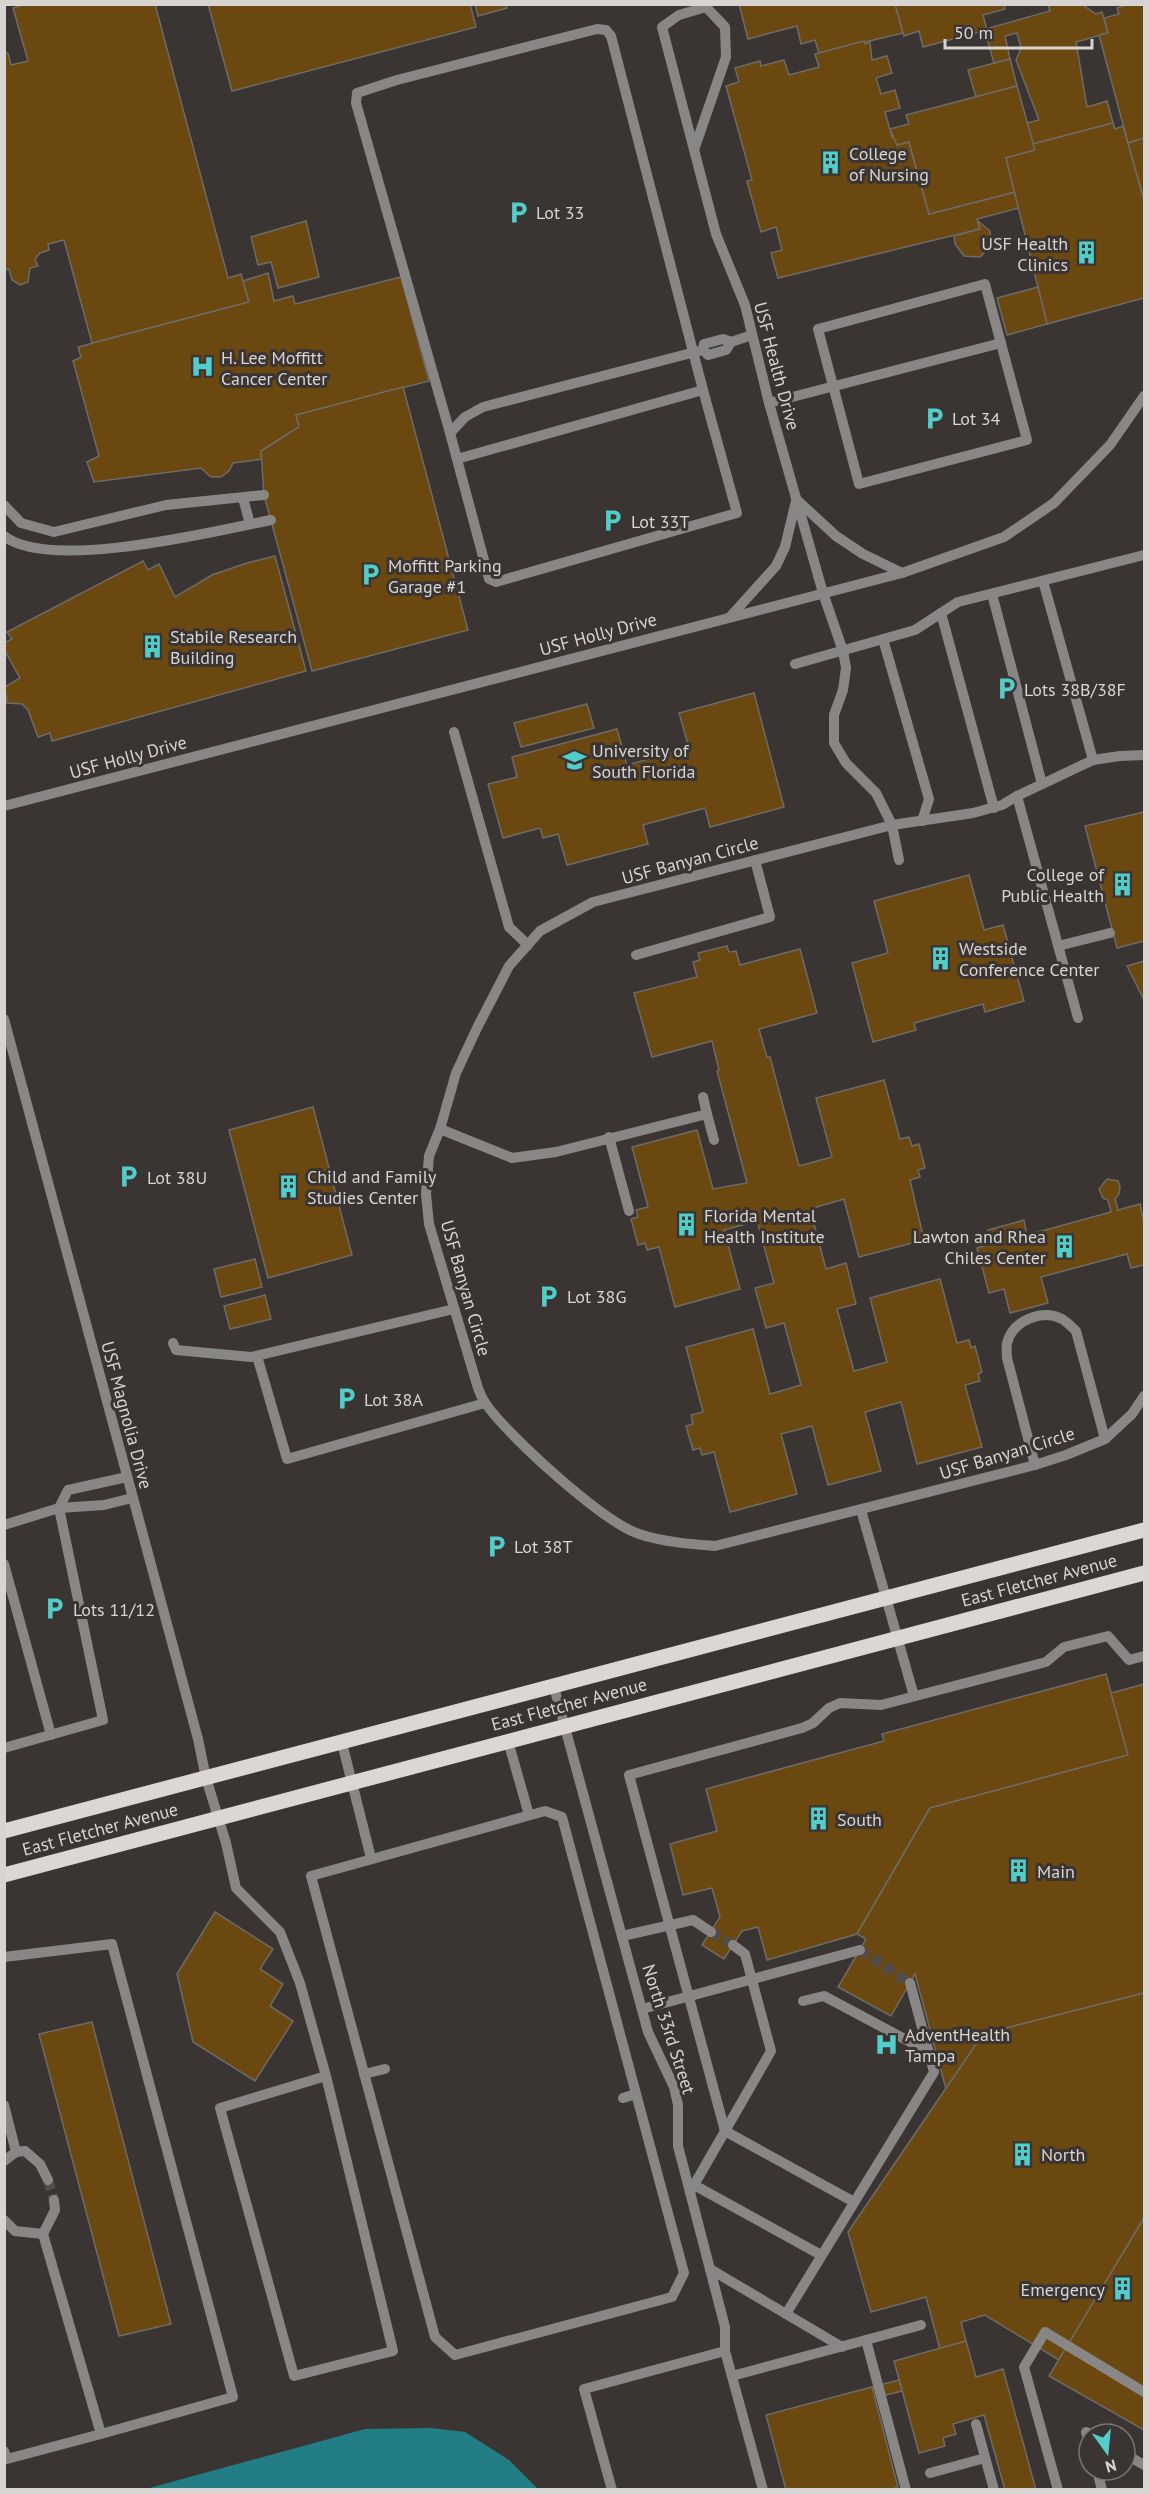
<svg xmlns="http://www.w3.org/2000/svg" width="1149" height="2494" font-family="'PT Sans',sans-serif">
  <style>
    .water { fill: #227e84 }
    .building { fill: #6a4810; stroke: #6e6b67; stroke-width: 1.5 }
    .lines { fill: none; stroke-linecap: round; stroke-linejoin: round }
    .minor-tunnel { stroke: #524d4b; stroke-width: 10; stroke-dasharray: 10 5; stroke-linecap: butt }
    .minor { stroke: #898785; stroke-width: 10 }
    .major { stroke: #dcd7d4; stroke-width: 15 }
    .labels { text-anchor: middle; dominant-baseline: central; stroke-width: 6; stroke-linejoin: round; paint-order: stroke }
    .poi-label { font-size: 18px; fill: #d7d4d2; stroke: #3a3533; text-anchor: start }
    .street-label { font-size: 18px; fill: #d7d4d2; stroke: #3a3533 }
  </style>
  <rect width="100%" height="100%" fill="#3a3533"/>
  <polygon class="water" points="431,2428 465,2432 509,2460 538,2489 146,2489 365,2429"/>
  <g class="building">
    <polygon points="19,4 155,4 228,278 241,274 249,302 92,343 64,240 48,244 49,250 40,253 35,259 38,266 30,268 28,282 20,285 12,280 9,269 4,270 4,52 8,53 11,65 28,61 13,8 20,6"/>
    <polygon points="208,4 470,4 476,27 232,91"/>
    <polygon points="475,4 506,4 507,8 478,16"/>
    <polygon points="739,4 895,4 903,33 819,53 815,40 801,44 797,26 748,39"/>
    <polygon points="895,4 1004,4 1005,9 983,15 987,30 923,47 919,31 904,36"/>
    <polygon points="1048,4 1081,4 1096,14 1102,12 1108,33 1076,42 1087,107 1107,101 1113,123 1033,144 1027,123 1039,120 1016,60 1021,48 1017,33 1005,36 1010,59 994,63 985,32 990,31 989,28 1050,11"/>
    <polygon points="1129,4 1144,4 1144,138 1128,143 1099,35 1108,33 1104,18 1119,14 1117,8"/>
    <polygon points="864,41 865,44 870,42 872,60 887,56 892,73 876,78 881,94 895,90 900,108 885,112 892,137 895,136 897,145 909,142 929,214 1015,192 1019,208 977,219 980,229 778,278 771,253 782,250 776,227 761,232 747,181 752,180 726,86 739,82 735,68 760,61 761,66 784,60 789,75 819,67 815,54"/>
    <polygon points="1010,59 1017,86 976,97 968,70"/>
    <polygon points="1017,86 1035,150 1006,158 1015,192 929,214 909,142 897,145 890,129 909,124 906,115"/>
    <polygon points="1113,123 1115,129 1123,126 1144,200 1144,298 1047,324 1006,158 1035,150 1033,144"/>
    <polygon points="1144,138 1144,200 1128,143"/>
    <polygon points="306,221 319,277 278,288 271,262 258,265 251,237"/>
    <polygon points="978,221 990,231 991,246 980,257 964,256 955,244 954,236 980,229"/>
    <polygon points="268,273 274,301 293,296 295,304 401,277 429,381 296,415 299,427 261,451 263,459 233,463 229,471 221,477 211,477 201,468 94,482 87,462 99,456 73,361 81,357 78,347 249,302 243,281"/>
    <polygon points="1038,287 1047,324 1007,335 997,298"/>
    <polygon points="403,387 468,630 312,671 264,495 261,451 299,427 296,415"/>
    <polygon points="275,556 306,671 52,741 50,733 38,737 28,710 22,704 7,703 5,687 20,678 4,649 4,643 12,639 7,632 143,561 148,570 159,564 175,597 212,575 247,563"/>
    <polygon points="754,693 784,807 710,827 705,808 643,825 648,844 567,865 558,834 543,838 540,828 503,838 488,784 517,777 512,757 617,729 627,765 689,748 679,713"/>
    <polygon points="587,704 594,728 521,747 514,723"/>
    <polygon points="1144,812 1144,941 1117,948 1085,826"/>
    <polygon points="969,875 984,930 1003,925 1024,1001 985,1012 983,1004 914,1023 916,1030 873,1042 852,963 888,953 874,901"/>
    <polygon points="727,946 729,952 736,951 740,965 800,949 817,1013 759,1029 767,1057 770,1057 799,1166 832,1157 816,1098 884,1080 900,1139 909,1137 912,1146 919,1144 925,1168 918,1170 920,1177 910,1180 924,1240 859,1257 844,1199 810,1209 826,1269 846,1263 856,1304 837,1309 854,1371 887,1362 870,1298 940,1279 957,1343 969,1340 971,1348 975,1346 982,1372 978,1374 980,1381 965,1385 982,1447 917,1464 901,1402 865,1412 881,1471 828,1485 812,1426 781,1434 797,1494 730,1512 714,1452 702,1455 700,1448 693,1450 686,1426 693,1424 691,1415 703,1412 686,1347 753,1329 770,1394 801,1385 784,1323 766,1328 755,1288 774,1283 757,1221 724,1230 740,1289 675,1307 659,1247 647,1250 645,1243 638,1245 631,1219 638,1217 636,1210 648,1207 632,1147 697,1130 713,1189 747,1183 717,1071 719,1070 712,1041 652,1057 634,993 697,977 693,962 700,960 698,953"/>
    <polygon points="1144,961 1144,1000 1127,966"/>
    <polygon points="313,1107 352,1255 268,1278 229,1130"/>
    <polygon points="1107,1179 1118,1181 1120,1186 1119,1194 1115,1199 1118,1210 1140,1204 1144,1222 1144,1265 1131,1268 1127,1254 1041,1277 1048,1303 1010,1313 1004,1289 989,1293 977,1248 991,1244 988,1230 1024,1220 1027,1235 1111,1212 1108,1200 1103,1198 1099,1189"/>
    <polygon points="255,1259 262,1287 221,1297 214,1269"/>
    <polygon points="265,1295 271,1319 230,1329 224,1306"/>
    <polygon points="1106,1674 1128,1755 930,1808 857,1934 767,1960 758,1927 742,1931 724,1959 702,1945 720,1917 712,1888 683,1895 670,1844 717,1831 706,1789 884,1741 882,1734"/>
    <polygon points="1144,1684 1144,1993 983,2034 946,2089 915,1974 891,2016 838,1987 866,1939 857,1934 930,1808 1128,1755 1111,1693"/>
    <polygon points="215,1912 273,1949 260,1969 283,1984 270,2006 293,2021 255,2081 193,2042 177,1974"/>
    <polygon points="1144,1993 1144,2218 1059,2360 985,2315 961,2322 966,2341 940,2349 926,2297 871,2312 848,2232 983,2034"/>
    <polygon points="92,2022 171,2324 119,2336 39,2034"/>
    <polygon points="1144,2218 1144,2430 1049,2376"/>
    <polygon points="966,2341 976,2377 1003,2369 1036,2490 1005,2490 984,2415 953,2424 956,2434 943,2438 945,2446 919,2453 894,2361"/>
    <polygon points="899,2380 902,2391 874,2398 872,2387"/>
    <polygon points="872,2387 898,2487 888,2490 786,2490 766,2415"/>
  </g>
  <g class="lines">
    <g class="minor-tunnel">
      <polyline points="711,1932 733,1945"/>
      <polyline points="860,1950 910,1983"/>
      <polyline points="48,2180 54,2200"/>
    </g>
    <g class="minor">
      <polyline points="694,150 726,57 725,27 706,7 679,15 662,27 716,234 745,305 769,403 823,593 843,651 846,668 843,690 834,715 834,743 846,763 876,793 892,825 899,860"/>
      <polygon points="985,284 1027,440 859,484 818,329"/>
      <polyline points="731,342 752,335"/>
      <polyline points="703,350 708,355 726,350 731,342 723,339 704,344 703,350 483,407 465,417 450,433 489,579 496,582 737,513 703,390"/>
      <polyline points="769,403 1001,343"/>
      <polyline points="450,433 356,103 357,93 397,80 597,29 606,30 611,36 703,390 457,459"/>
      <polyline points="243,498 250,524"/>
      <polyline points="797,500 836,536 863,554 902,573"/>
      <polyline points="4,505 21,523 54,532 166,505 264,495"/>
      <path d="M4 536C50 572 215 531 271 520"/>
      <polyline points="1043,581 1093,760"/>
      <polyline points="992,594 1042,784"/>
      <polyline points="941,613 994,808"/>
      <polyline points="730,617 776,566 785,547 796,501"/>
      <polyline points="883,639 929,799 922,821"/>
      <polyline points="795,664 915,630 958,602 1144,555"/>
      <polyline points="454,732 509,927 528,945"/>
      <path d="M1144 755 1120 756 1093 760 1017 796 1002 805 973 813 892 825 593 902 540 931 509 966 477 1028 456 1073 440 1129 429 1156 426 1194 429 1224 478 1388C480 1393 482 1399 486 1404 508 1436 603 1522 639 1534 663 1542 690 1544 715 1546L1035 1465 1066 1455 1105 1439 1132 1414 1144 1396"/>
      <polyline points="1017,796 1078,1018"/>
      <polyline points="4,806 902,573 1004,537 1054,503 1110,445 1144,396"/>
      <polyline points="1058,946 1110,933"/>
      <polyline points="636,955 770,917 755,860"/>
      <polyline points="4,1019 198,1739 206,1778 226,1843 236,1888 280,1932 300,1983 326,2076 393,2351 294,2376 220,2108 326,2076"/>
      <polyline points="703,1097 707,1114"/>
      <polyline points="440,1129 512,1158 556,1152 707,1114 714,1140"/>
      <polyline points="609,1137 629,1211"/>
      <polyline points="173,1343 176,1350 251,1357 454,1309"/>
      <polyline points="257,1356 287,1459 485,1403"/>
      <path d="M1035 1465 1007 1358C1007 1353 1006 1348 1007 1343 1013 1320 1042 1309 1062 1319 1067 1322 1072 1327 1076 1331L1105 1439"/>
      <polyline points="861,1510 914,1696"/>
      <polyline points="4,1525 59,1508 104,1505 132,1498"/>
      <polyline points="4,1564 51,1735"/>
      <polyline points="554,1687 648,2032 674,2087 678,2105 678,2146 725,2327 725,2351 763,2490"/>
      <polyline points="508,1741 529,1815"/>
      <polyline points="342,1743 371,1858"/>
      <polyline points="4,1748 103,1720 59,1508 68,1490 127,1477"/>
      <polygon points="545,1811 562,1817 684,2273 672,2297 455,2355 435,2337 311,1876"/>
      <polyline points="622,1936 693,1920 711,1932"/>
      <polyline points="4,1957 112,1944 233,2397 101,2434 43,2234 55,2210 54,2200"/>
      <polyline points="803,2001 824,1996 929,2052"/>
      <polyline points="642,2009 860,1950"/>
      <polyline points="364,2074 385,2069"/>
      <polyline points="623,2098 636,2094"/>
      <polyline points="4,2105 16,2152"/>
      <polyline points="4,2161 16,2152 25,2151 40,2164 48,2180"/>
      <polyline points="694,2185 821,2255"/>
      <polyline points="690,2192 771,2051 745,1954 733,1945"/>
      <polyline points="854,2202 725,2131 629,1775 802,1728 813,1723 829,1708 840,1703 881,1705 1046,1662 1064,1647 1108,1636 1129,1660 1144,1656"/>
      <polyline points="4,2220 15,2231 43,2234"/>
      <polyline points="710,2269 842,2347"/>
      <polyline points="786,2314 934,2072 910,1983"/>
      <polyline points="866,2340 921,2325"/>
      <polyline points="732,2376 866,2340 906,2490"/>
      <polyline points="976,2424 994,2490"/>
      <polyline points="1089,2442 1086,2432 1089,2434"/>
      <polyline points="4,2451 7,2459 101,2434"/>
      <polyline points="1125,2454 1144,2465"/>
      <polyline points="1097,2470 1102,2490"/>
      <polyline points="930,2473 985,2458"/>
      <polyline points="612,2490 584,2389 725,2351"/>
      <polyline points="1058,2490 1024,2367 1045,2332 1144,2392"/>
    </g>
    <g class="major">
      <polyline points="4,1831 1144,1530"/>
      <polyline points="4,1875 1144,1573"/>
    </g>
  </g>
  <defs>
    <symbol id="building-bare" viewBox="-9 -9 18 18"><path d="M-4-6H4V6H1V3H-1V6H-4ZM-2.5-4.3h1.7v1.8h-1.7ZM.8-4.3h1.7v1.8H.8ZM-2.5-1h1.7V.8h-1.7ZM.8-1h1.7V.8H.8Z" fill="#53cdc9" stroke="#3a3533" stroke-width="2.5" paint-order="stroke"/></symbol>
    <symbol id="parking-bare" viewBox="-9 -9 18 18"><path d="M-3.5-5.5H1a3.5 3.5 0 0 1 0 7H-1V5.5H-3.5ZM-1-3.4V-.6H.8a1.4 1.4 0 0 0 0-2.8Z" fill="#53cdc9" stroke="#3a3533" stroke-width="2.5" paint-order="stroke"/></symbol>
    <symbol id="hospital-bare" viewBox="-9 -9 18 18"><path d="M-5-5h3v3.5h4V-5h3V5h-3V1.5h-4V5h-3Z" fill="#53cdc9" stroke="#3a3533" stroke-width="2.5" paint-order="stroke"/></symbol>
    <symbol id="university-bare" viewBox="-9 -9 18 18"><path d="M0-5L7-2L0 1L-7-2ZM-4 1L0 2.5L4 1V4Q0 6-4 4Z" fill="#53cdc9" stroke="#3a3533" stroke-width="2.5" paint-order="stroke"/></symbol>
  </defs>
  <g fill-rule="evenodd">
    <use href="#building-bare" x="814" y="146" width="33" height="33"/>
    <use href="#parking-bare" x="502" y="196" width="33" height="33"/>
    <use href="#building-bare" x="1070" y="236" width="33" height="33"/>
    <use href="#hospital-bare" x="186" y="350" width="33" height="33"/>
    <use href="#parking-bare" x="918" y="402" width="33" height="33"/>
    <use href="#parking-bare" x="596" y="504" width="33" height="33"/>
    <use href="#parking-bare" x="354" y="558" width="33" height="33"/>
    <use href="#building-bare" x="136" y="630" width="33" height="33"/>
    <use href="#parking-bare" x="990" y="672" width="33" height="33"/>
    <use href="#university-bare" x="558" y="744" width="33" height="33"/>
    <use href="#building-bare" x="1106" y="868" width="33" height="33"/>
    <use href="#building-bare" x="924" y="942" width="33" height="33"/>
    <use href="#parking-bare" x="112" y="1160" width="33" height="33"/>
    <use href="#building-bare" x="272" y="1170" width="33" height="33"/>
    <use href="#building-bare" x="670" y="1208" width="33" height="33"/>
    <use href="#building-bare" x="1048" y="1230" width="33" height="33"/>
    <use href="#parking-bare" x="532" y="1280" width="33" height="33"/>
    <use href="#parking-bare" x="330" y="1382" width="33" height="33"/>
    <use href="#parking-bare" x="480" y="1530" width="33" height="33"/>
    <use href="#parking-bare" x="38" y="1592" width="33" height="33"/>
    <use href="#building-bare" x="802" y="1802" width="33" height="33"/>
    <use href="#building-bare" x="1002" y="1854" width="33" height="33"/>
    <use href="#hospital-bare" x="870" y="2028" width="33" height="33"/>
    <use href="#building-bare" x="1006" y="2138" width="33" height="33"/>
    <use href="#building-bare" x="1106" y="2272" width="33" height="33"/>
  </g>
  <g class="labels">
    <g class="poi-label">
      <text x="849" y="153">College<tspan x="849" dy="21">of Nursing</tspan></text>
      <text x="536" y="212">Lot 33</text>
      <text x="1068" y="243" text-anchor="end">USF Health<tspan x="1068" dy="21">Clinics</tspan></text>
      <text x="221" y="357">H. Lee Moffitt<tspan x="221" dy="21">Cancer Center</tspan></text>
      <text x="952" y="418">Lot 34</text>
      <text x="631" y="521">Lot 33T</text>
      <text x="388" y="565">Moffitt Parking<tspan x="388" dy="21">Garage #1</tspan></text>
      <text x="170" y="636">Stabile Research<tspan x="170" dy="21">Building</tspan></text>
      <text x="1024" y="689">Lots 38B/38F</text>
      <text x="592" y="750">University of<tspan x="592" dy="21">South Florida</tspan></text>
      <text x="1104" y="874" text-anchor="end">College of<tspan x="1104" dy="21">Public Health</tspan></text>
      <text x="959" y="948">Westside<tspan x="959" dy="21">Conference Center</tspan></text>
      <text x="307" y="1176">Child and Family<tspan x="307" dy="21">Studies Center</tspan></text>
      <text x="147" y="1177">Lot 38U</text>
      <text x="704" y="1215">Florida Mental<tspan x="704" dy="21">Health Institute</tspan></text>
      <text x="1046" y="1236" text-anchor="end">Lawton and Rhea<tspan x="1046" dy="21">Chiles Center</tspan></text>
      <text x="567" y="1296">Lot 38G</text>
      <text x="364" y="1399">Lot 38A</text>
      <text x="514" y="1546">Lot 38T</text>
      <text x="73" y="1609">Lots 11/12</text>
      <text x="837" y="1819">South</text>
      <text x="1037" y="1871">Main</text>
      <text x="905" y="2034">AdventHealth<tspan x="905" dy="21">Tampa</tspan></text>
      <text x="1041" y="2154">North</text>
      <text x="1105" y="2289" text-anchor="end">Emergency</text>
    </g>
    <g class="street-label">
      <text transform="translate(777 366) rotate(75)">USF Health Drive</text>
      <text transform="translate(598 634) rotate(-15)">USF Holly Drive</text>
      <text transform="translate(128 757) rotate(-15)">USF Holly Drive</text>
      <text transform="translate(690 860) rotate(-15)">USF Banyan Circle</text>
      <text transform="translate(466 1288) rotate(74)">USF Banyan Circle</text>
      <text transform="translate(127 1415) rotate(75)">USF Magnolia Drive</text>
      <text transform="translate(1007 1453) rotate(-17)">USF Banyan Circle</text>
      <text transform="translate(1039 1580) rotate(-15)">East Fletcher Avenue</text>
      <text transform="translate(569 1704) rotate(-15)">East Fletcher Avenue</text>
      <text transform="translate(100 1829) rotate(-15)">East Fletcher Avenue</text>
      <text transform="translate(669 2029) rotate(72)">North 33rd Street</text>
    </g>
  </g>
  <rect width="1149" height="2494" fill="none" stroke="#d7d4d2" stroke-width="12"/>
  <g transform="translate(1107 2452) rotate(165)"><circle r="28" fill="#3a3533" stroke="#797573" stroke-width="1.5"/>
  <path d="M0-4.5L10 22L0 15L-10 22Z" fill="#53cdc9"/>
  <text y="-9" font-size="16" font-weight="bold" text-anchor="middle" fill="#d7d4d2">N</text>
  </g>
  <path d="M945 39v9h147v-9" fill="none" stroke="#d7d4d2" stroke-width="3"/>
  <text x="954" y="39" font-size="18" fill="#d7d4d2" stroke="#3a3533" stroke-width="4.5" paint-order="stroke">50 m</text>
</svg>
